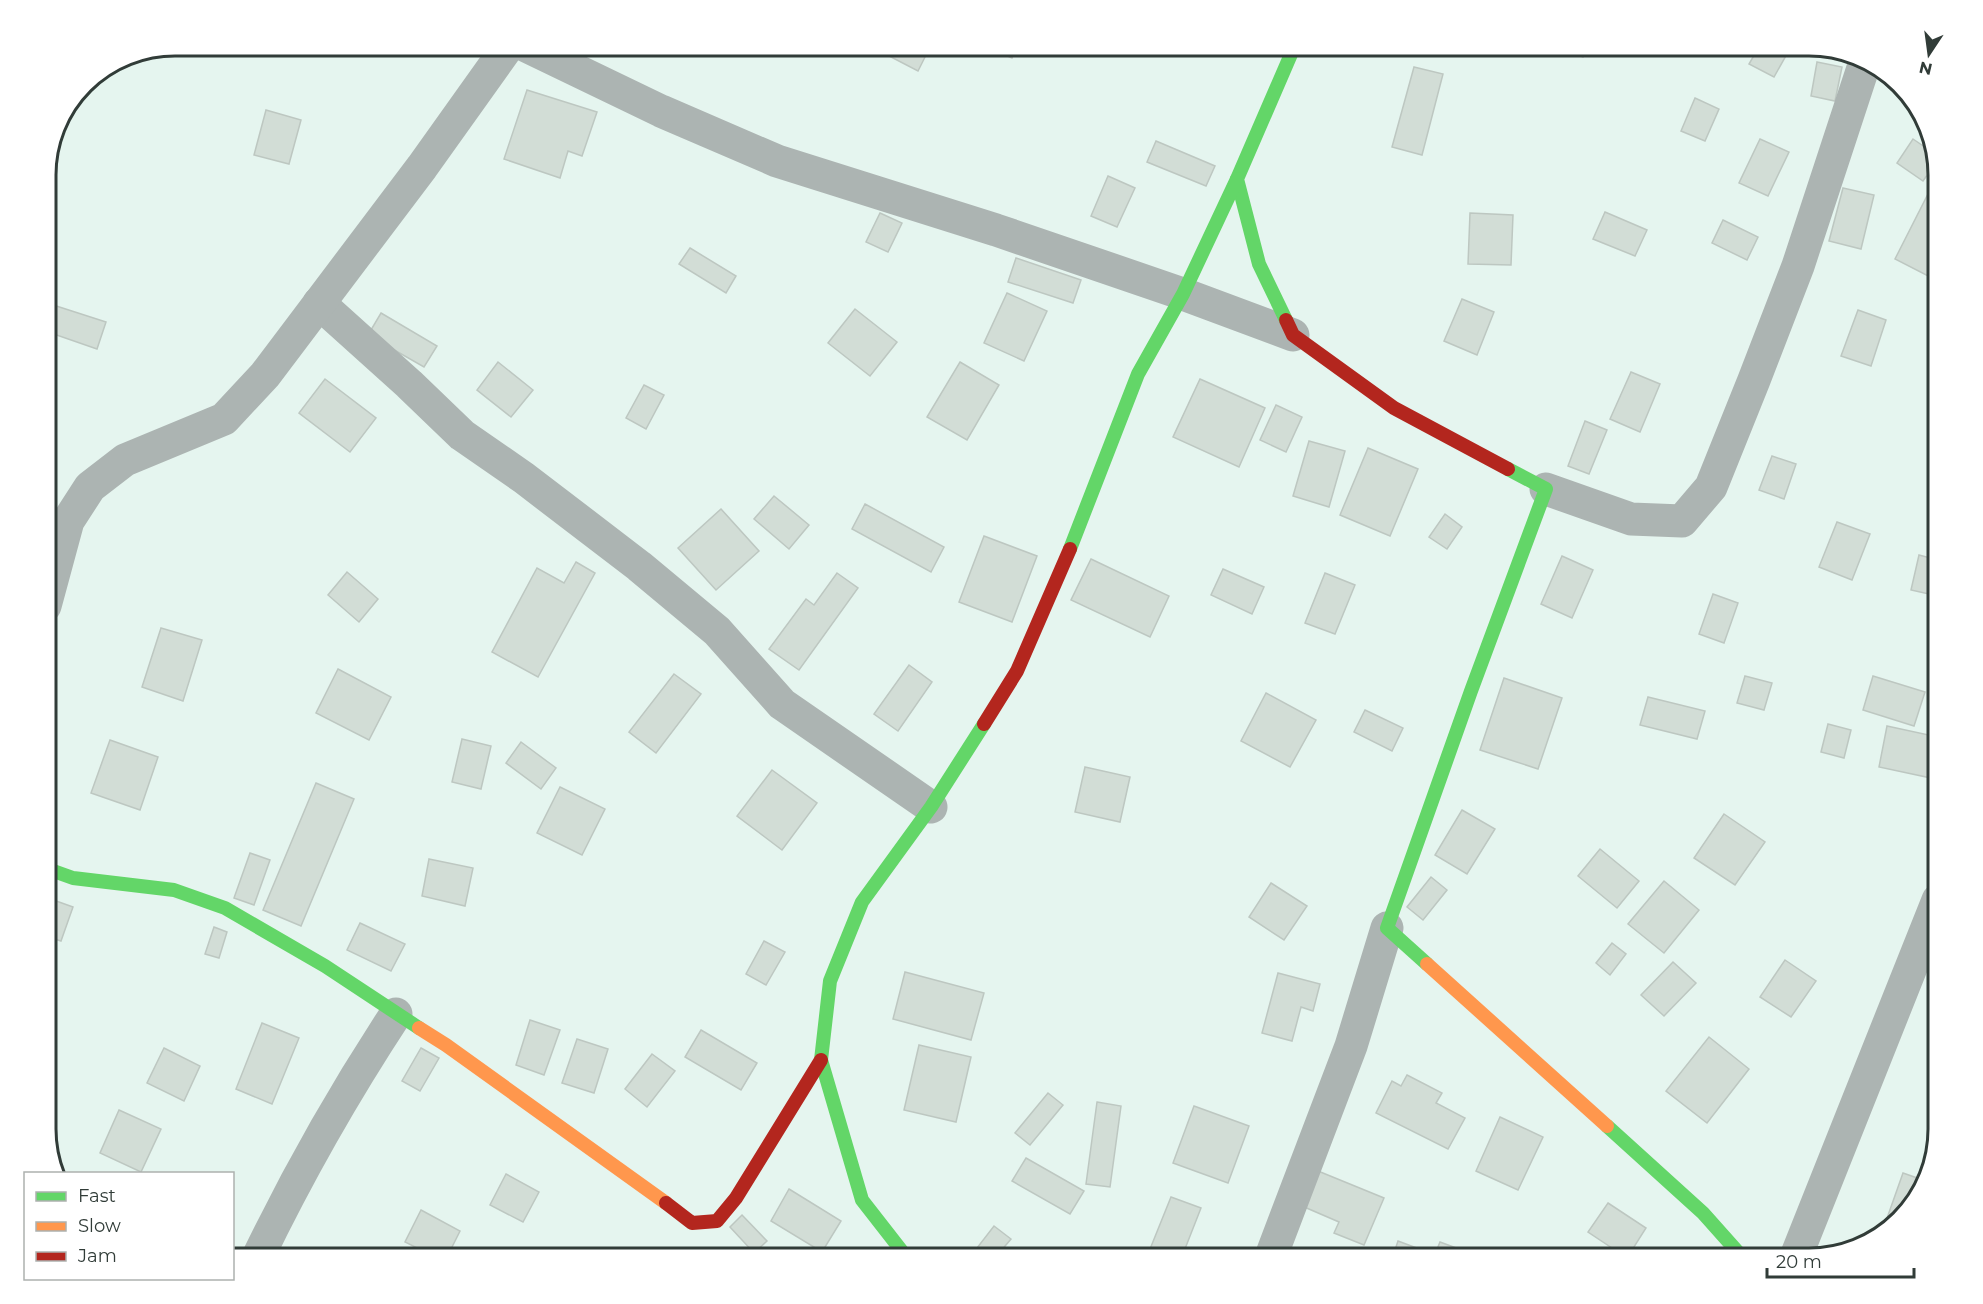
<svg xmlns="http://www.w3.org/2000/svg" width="1983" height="1304" font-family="Montserrat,sans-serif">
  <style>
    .building { fill: #d2ddd6; stroke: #bdc7c1; stroke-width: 1.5 }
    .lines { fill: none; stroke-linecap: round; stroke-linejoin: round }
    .street { stroke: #acb4b2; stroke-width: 33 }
    .fast { stroke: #63d668; stroke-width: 14 }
    .slow { stroke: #ff974d; stroke-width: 14 }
    .jam { stroke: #b3261e; stroke-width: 14 }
    .rim { fill: none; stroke: #313c38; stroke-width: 3 }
  </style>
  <rect width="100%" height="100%" fill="#e5f5ef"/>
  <g class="building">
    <polygon points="868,45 931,45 918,71"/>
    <polygon points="982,45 1017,45 1012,58"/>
    <polygon points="1554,45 1588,45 1583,57"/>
    <polygon points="1760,45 1792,45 1774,77 1749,64"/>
    <polygon points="1817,62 1842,67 1835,101 1811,96"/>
    <polygon points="1414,67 1443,74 1422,155 1392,147"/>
    <polygon points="527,90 597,112 582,156 568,151 560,178 504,159"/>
    <polygon points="1695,98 1719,109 1705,141 1681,131"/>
    <polygon points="266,110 301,120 289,164 254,155"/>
    <polygon points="1760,139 1789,152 1768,196 1739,183"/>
    <polygon points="1913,139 1932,152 1935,164 1923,181 1897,163"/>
    <polygon points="1156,141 1215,166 1206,186 1147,162"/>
    <polygon points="1108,176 1135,188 1117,227 1091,216"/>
    <polygon points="1843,188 1874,195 1861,249 1829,241"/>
    <polygon points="1930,190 1938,194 1938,281 1895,259"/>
    <polygon points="1605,212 1647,230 1635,256 1593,239"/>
    <polygon points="880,213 902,223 888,252 866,242"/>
    <polygon points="1470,213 1513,215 1511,265 1468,264"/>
    <polygon points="1723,220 1758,237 1747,260 1712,243"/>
    <polygon points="690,248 736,276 726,293 679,264"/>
    <polygon points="1016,258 1081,280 1073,303 1008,282"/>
    <polygon points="1007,293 1047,311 1024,361 984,343"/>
    <polygon points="1462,299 1494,312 1477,355 1444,341"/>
    <polygon points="47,303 106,322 97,349 45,331 45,310"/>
    <polygon points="855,309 897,342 870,376 828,343"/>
    <polygon points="1858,310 1886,320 1871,366 1841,356"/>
    <polygon points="381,313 437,346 424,367 368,335"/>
    <polygon points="498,362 533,390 511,417 477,390"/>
    <polygon points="960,362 999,385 967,440 927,417"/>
    <polygon points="1631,372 1660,384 1640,432 1610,419"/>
    <polygon points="325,379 376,418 350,452 299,413"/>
    <polygon points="1200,379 1265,408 1239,467 1173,437"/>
    <polygon points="644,385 664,395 646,429 626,418"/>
    <polygon points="1276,405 1302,417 1286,452 1260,440"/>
    <polygon points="1585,421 1607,430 1589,474 1568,466"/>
    <polygon points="1309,441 1345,451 1329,507 1293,496"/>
    <polygon points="1368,448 1418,469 1390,536 1340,515"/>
    <polygon points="1772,456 1796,464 1784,499 1759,490"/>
    <polygon points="774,496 809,525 789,549 754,519"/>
    <polygon points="865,504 944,547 931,572 852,529"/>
    <polygon points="721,509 759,551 716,590 678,548"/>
    <polygon points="1445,514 1462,527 1447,549 1429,537"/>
    <polygon points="1837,522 1870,534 1852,580 1819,567"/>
    <polygon points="984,536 1037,556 1012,622 959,602"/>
    <polygon points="1919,555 1938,560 1938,596 1911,590"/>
    <polygon points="1562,556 1593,570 1572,618 1541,604"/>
    <polygon points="1091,559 1169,596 1150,637 1071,600"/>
    <polygon points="576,562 595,573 538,677 492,652 537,568 564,583"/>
    <polygon points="1223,569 1264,587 1252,614 1211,595"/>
    <polygon points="347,572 378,599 359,622 328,595"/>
    <polygon points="837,573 858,588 799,670 769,649 806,599 814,605"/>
    <polygon points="1325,573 1355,585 1335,634 1305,623"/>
    <polygon points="1713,594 1738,603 1724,643 1699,634"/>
    <polygon points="161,628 202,640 183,701 142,687"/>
    <polygon points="909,665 932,682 898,731 874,714"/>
    <polygon points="338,669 391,697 369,740 316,713"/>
    <polygon points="674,674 701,694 656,753 629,732"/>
    <polygon points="1745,676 1772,683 1764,710 1737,703"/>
    <polygon points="1873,676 1925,692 1914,726 1863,710"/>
    <polygon points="1504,678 1562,698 1538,769 1480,750"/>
    <polygon points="1266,693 1316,720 1290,767 1241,741"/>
    <polygon points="1648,697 1705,711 1697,739 1640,725"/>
    <polygon points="1365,710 1403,728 1392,751 1354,732"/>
    <polygon points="1828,724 1851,730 1844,758 1821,752"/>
    <polygon points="1887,726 1938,737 1931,778 1879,767"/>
    <polygon points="462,739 491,746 481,789 452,782"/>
    <polygon points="110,740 158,757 140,810 91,793"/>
    <polygon points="521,742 556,768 541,789 506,763"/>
    <polygon points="1085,767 1130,777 1120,822 1075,812"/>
    <polygon points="772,770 817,803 782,850 737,816"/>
    <polygon points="316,783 354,799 301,926 263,910"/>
    <polygon points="560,787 605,809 582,855 537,833"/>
    <polygon points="1462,810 1495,829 1467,874 1435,855"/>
    <polygon points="1724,814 1765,842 1735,885 1694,858"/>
    <polygon points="1600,849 1639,881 1617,908 1578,876"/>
    <polygon points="250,853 270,860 254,905 234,898"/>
    <polygon points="429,859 473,868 465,906 422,896"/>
    <polygon points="1431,877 1447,890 1423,920 1407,907"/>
    <polygon points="1664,881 1699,910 1664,953 1628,924"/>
    <polygon points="1271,883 1307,906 1284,940 1249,917"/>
    <polygon points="45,897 73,907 61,941 45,936"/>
    <polygon points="360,923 405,944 391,971 347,950"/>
    <polygon points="214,927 227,932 219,958 205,954"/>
    <polygon points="764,941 785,952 766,985 746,974"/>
    <polygon points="1612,943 1626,954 1610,975 1596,963"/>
    <polygon points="1785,960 1816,981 1791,1017 1760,997"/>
    <polygon points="1673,962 1696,983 1664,1016 1641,995"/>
    <polygon points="905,972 984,993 971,1040 893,1019"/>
    <polygon points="1278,973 1320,984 1313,1011 1301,1007 1292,1041 1262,1033"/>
    <polygon points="530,1020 560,1030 544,1075 516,1065"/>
    <polygon points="262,1023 299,1038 272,1104 236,1089"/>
    <polygon points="701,1030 757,1063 741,1090 685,1057"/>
    <polygon points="1709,1037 1749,1069 1707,1123 1666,1091"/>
    <polygon points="577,1039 608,1049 594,1093 562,1083"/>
    <polygon points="919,1045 971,1057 956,1122 904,1110"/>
    <polygon points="164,1048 200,1066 184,1101 147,1083"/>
    <polygon points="421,1048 439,1058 420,1091 402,1081"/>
    <polygon points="652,1054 675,1071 647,1107 625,1089"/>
    <polygon points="1407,1075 1442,1093 1436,1103 1465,1118 1448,1149 1376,1113 1392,1081 1401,1086"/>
    <polygon points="1048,1093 1063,1105 1030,1145 1015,1133"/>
    <polygon points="1097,1102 1121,1106 1110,1187 1086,1184"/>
    <polygon points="1194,1106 1249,1126 1228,1183 1173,1163"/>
    <polygon points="119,1110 161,1129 141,1172 100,1153"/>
    <polygon points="1500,1117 1543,1137 1518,1190 1476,1171"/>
    <polygon points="1026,1158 1084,1191 1070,1214 1012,1181"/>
    <polygon points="1318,1171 1384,1198 1364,1245 1334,1233 1339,1222 1302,1206"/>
    <polygon points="1903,1173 1923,1180 1916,1201 1892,1223 1886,1221"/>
    <polygon points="506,1174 539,1192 523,1222 490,1205"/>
    <polygon points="789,1189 841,1221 822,1252 771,1221"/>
    <polygon points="1171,1197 1201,1208 1181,1259 1146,1259"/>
    <polygon points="1608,1203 1646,1228 1627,1258 1588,1232"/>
    <polygon points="421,1210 460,1231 446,1259 439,1259 405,1242"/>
    <polygon points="742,1215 767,1241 754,1253 730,1227"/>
    <polygon points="994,1226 1011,1239 994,1259 973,1259 970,1257"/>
    <polygon points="1398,1241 1422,1250 1419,1259 1392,1259"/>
    <polygon points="1440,1242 1467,1252 1464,1259 1433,1259"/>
  </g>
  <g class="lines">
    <g class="street">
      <polyline points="524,45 661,111 777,161 996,230 1183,294 1293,335"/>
      <polyline points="319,303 409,384 462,435 524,478 639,566 717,631 782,704 931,807"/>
      <polyline points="1546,489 1631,519 1682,521 1711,487 1754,380 1798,266 1865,62"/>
      <polyline points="45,606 68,521 90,487 125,460 224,419 265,375 422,167 509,45"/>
      <path d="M257 1259C298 1174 344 1093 396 1014"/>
      <polyline points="1270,1259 1351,1046 1387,928"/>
      <polyline points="1795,1259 1938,900"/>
    </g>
    <g class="fast">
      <polyline points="1286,320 1259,264 1237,179 1295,45"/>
      <polyline points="1070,549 1138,374 1183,294 1237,179"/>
      <polyline points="45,868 73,878 174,890 225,908 325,966 419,1028"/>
      <polyline points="1427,964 1387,928 1471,691 1546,489 1508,469"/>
      <polyline points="1607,1126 1703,1213 1744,1259"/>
      <polyline points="908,1259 862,1200 821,1060 830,981 862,902 931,807 984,724"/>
    </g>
    <g class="slow">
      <polyline points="1427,964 1607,1126"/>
      <polyline points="419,1028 446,1045 666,1203"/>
    </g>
    <g class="jam">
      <polyline points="1286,320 1293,335 1394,408 1508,469"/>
      <polyline points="984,724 1017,671 1070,549"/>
      <polyline points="666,1203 692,1223 717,1221 736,1198 821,1060"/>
    </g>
  </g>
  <path d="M0 0H1983V1304H0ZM175 56H1809A119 119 0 0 1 1928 175V1129A119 119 0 0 1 1809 1248H175A119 119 0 0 1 56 1129V175A119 119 0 0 1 175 56Z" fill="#fff" fill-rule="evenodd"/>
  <path class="rim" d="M175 56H1809A119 119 0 0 1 1928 175V1129A119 119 0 0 1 1809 1248H175A119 119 0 0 1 56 1129V175A119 119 0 0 1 175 56Z"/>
  <rect x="24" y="1172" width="210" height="108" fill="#ffffff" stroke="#adb1af" stroke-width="1.5"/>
  <rect x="36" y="1192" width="30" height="9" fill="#63d668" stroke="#adb1af" stroke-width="1.5"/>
  <text x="78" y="1202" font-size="18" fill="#313c38">Fast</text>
  <rect x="36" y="1222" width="30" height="9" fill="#ff974d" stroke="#adb1af" stroke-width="1.5"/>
  <text x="78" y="1232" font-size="18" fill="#313c38">Slow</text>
  <rect x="36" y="1252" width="30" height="9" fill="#b3261e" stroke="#adb1af" stroke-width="1.5"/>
  <text x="78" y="1262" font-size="18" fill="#313c38">Jam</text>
  <g transform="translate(1929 54) rotate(193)" stroke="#ffffff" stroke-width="4.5" paint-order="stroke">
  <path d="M0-4.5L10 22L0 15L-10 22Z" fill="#313c38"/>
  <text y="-9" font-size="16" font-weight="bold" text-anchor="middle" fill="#313c38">N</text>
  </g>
  <path d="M1767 1268v9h147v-9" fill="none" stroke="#313c38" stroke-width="3"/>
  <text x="1776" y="1268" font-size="18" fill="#313c38" stroke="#ffffff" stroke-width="4.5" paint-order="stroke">20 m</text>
</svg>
